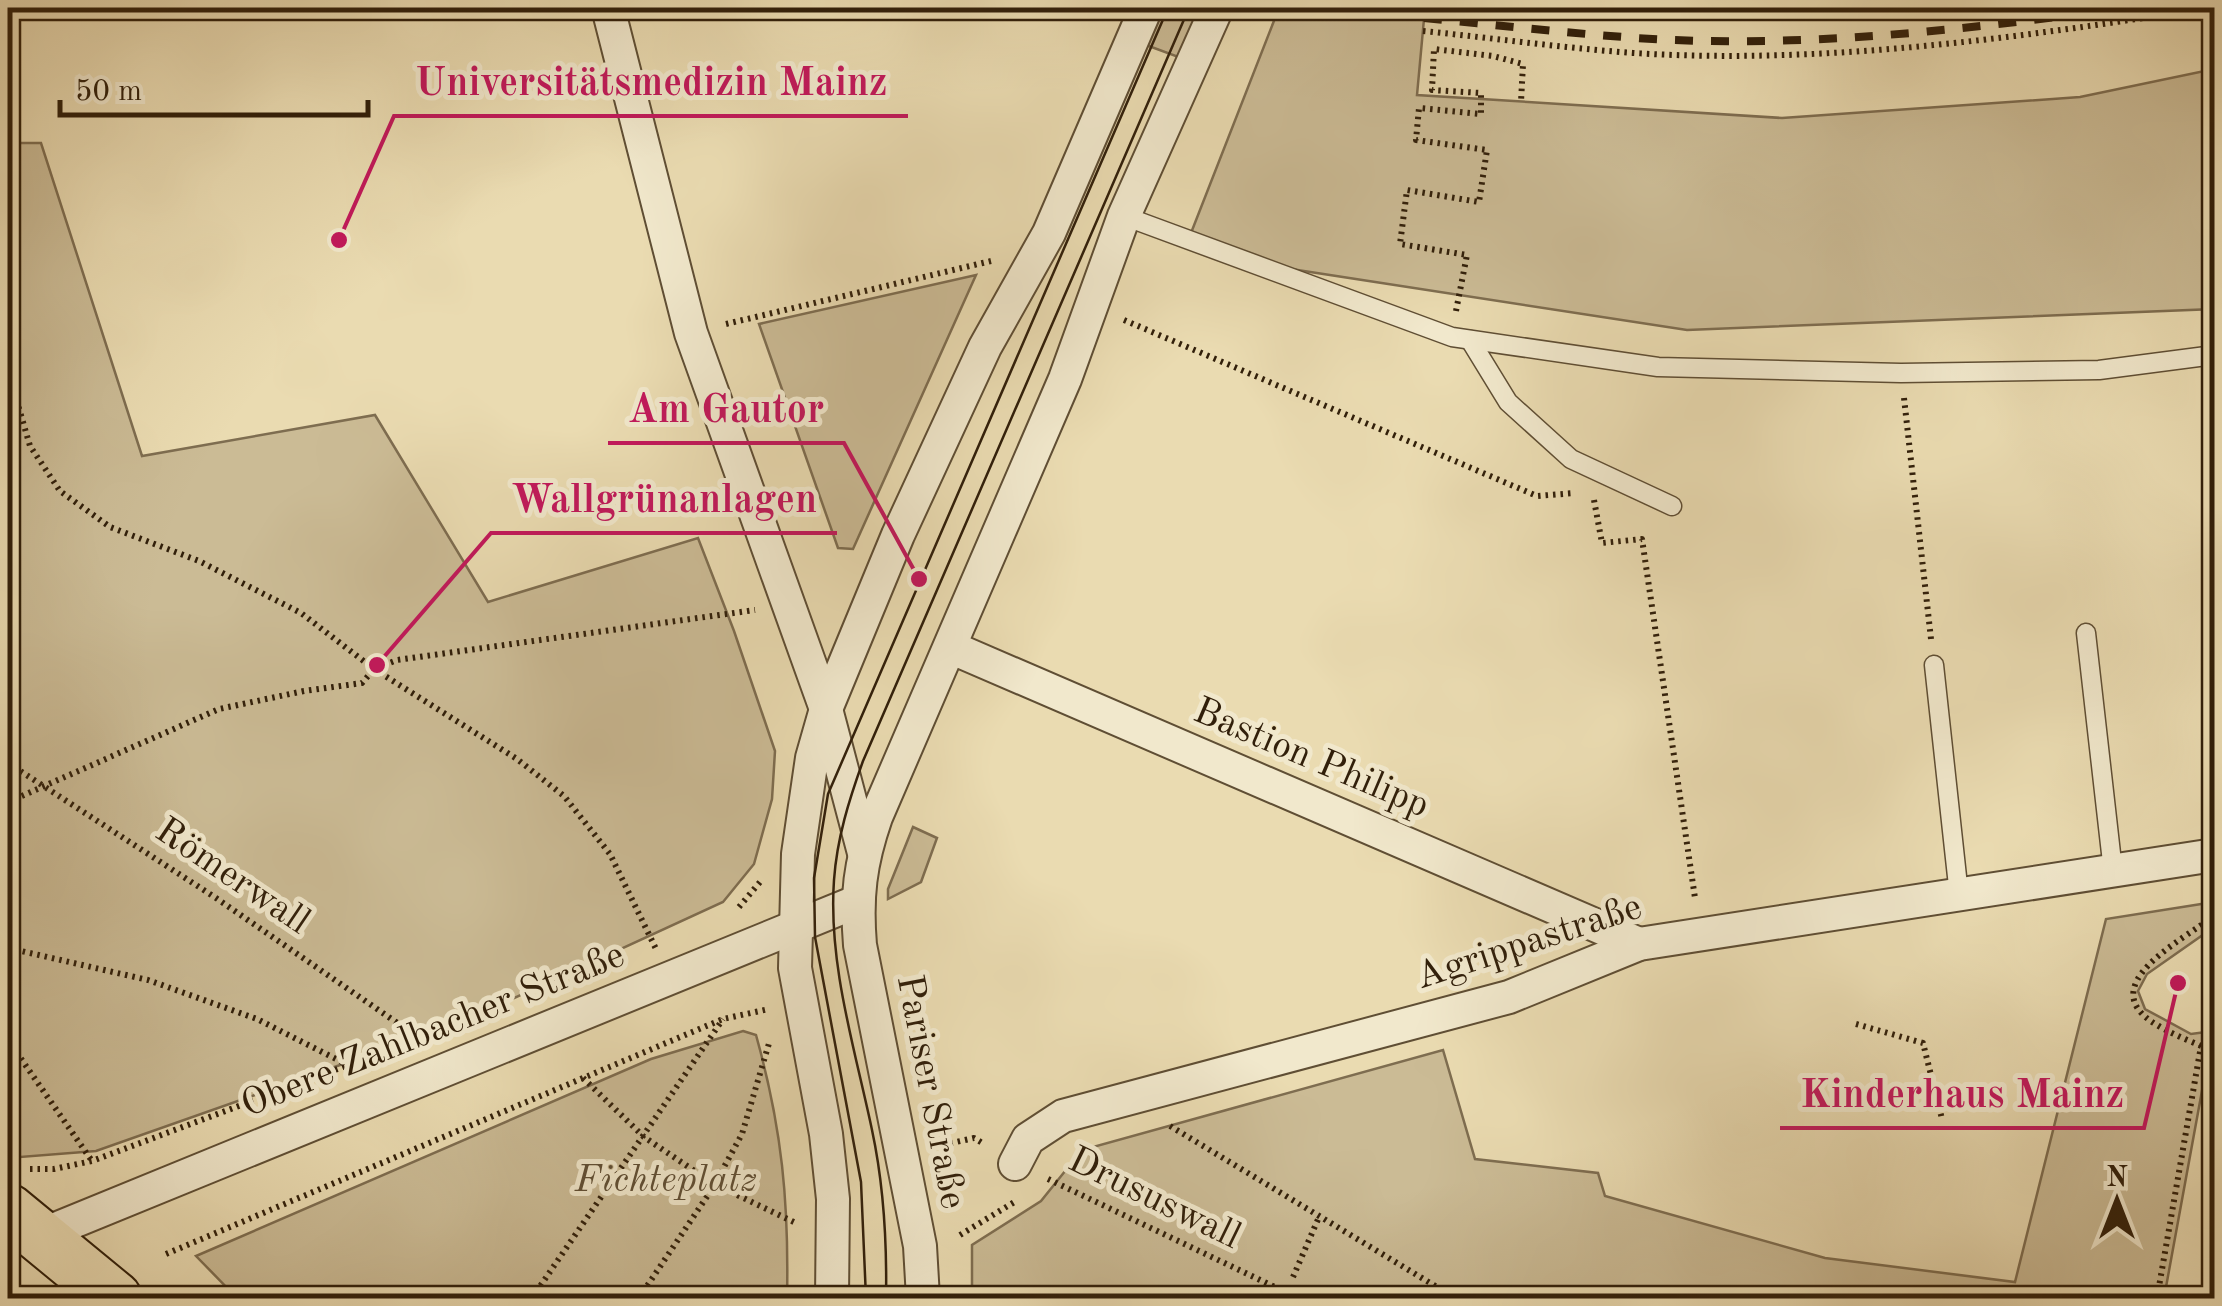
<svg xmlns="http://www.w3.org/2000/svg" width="2222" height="1306" font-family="'Old Standard TT',serif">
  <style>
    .green { fill: #cbbb95; stroke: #7e6d50; stroke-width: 2.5 }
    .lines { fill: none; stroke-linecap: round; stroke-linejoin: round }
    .service-casing { stroke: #5f4e34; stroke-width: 21 }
    .minor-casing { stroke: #5f4e34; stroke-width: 36 }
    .primary-casing { stroke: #311f0a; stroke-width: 56 }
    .path { stroke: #311f0a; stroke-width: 6; stroke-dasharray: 2.5 5; stroke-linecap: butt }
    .service { stroke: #f1e8cc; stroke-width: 18 }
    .minor { stroke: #f1e8cc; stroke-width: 32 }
    .primary { stroke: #eadbb1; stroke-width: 52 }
    .tram { stroke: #311f0a; stroke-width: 2.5 }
    .rail { stroke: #311f0a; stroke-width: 8; stroke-dasharray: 18 18; stroke-linecap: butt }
    .labels { text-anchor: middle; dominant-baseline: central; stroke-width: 10; stroke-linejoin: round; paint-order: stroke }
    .street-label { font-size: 38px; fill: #311f0a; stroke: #f1e8cc }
    .park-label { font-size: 38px; font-style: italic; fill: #5f4e34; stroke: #f1e8cc }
    .leader { fill: none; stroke: #c2185b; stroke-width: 4 }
    .callout-dot { fill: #c2185b; stroke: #f1e8cc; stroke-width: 4 }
    .callout-label { font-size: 40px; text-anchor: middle; font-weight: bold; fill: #c2185b; stroke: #f1e8cc; stroke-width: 10; stroke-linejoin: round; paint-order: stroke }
  </style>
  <rect width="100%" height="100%" fill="#eadbb1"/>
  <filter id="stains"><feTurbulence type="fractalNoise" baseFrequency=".002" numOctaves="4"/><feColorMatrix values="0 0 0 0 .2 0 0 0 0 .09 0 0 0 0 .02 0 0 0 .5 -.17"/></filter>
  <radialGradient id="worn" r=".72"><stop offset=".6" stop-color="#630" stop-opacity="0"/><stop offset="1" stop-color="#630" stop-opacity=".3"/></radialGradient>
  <g class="green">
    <polygon points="1162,8 1203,8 1181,58 1146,45"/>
    <polygon points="1279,8 1425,8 1417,95 1782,118 2080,97 2214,69 2214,309 1687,330 1291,269 1191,233"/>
    <polygon points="8,143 41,143 142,456 375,415 488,602 698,538 734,631 775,751 772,799 754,864 723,902 462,1022 96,1151 8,1158"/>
    <polygon points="976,275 853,549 838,548 759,324"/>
    <polygon points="913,827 937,838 921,882 888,899 888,889"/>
    <polygon points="2214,902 2214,927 2147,974 2138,991 2145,1009 2191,1034 2214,1031 2214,1060 2208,1058 2164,1298 972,1298 972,1245 1041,1201 1082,1150 1443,1050 1475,1159 1598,1173 1605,1196 1825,1258 2015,1282 2106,919"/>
    <path d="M743 1031 756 1035C782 1128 789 1202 787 1298H237L196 1256 651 1059Z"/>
  </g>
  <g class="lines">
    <defs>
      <g id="service">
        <polyline points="1124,216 1452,337 1658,367 1901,373 2099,370 2214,355"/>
        <polyline points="1470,340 1508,402 1571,459 1672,506"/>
        <polyline points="2086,633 2113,871"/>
        <polyline points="1934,665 1959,895"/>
      </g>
      <g id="minor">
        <polyline points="608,8 691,333 826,709 864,853"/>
        <polyline points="950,647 1639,944"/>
        <polyline points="1015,1164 1028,1139 1063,1116 1509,997 1639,944 2214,855"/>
        <polyline points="41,1235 856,902"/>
        <polyline points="832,1298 833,1199 826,1134 795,968 798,854 812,758 826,709 898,535 985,347 1049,233 1146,8"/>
        <path d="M923 1298 920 1246 860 945C856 897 860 863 876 817L1065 379 1124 216 1217 8"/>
      </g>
      <polyline id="primary" points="8,1210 115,1298"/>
    </defs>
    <use href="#service" class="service-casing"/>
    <use href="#minor" class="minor-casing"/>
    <use href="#primary" class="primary-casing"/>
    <g class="path">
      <path d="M1423 31C1493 38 1563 48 1634 53 1824 65 2019 38 2207 8"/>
      <polyline points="1456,311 1467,255 1400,244 1407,190 1479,202 1487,150 1416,140 1419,108 1481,114 1481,93 1432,90 1434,49 1493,56 1523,64 1521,102"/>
      <polyline points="1124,320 1537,496 1575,493"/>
      <polyline points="726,324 991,261"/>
      <polyline points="8,371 30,446 60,491 110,527 199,561 301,613 374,669 517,759 564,796 610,854 656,949"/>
      <polyline points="1904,398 1931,639"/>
      <polyline points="1594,500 1602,543 1642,539 1695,898"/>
      <polyline points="8,763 216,898 422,1040"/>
      <polyline points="8,802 219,709 304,691 362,683 374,669 397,660 755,610"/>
      <polyline points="739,907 760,882"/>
      <path d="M2214 916C2183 940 2090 986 2157 1025 2175 1036 2196 1043 2214 1052"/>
      <polyline points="8,948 148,980 257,1019 348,1065"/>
      <polyline points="1856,1024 1923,1043 1942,1119"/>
      <polyline points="8,1040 92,1161"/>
      <polyline points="583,1078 644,1137 714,1184 798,1224"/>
      <polyline points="1170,1126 1455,1298"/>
      <polyline points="943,1145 974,1138 984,1144"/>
      <polyline points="30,1169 54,1169 92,1161 359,1061"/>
      <polyline points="1048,1179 1298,1298"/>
      <polyline points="960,1235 1016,1201"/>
      <polyline points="166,1254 723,1019 769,1009"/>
      <polyline points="1293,1277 1319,1217"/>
      <polyline points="532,1298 723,1019"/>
      <polyline points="639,1298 712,1189 742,1134 770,1040"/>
      <polyline points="2157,1298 2201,1046"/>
    </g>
    <use href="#service" class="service"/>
    <use href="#minor" class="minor"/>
    <use href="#primary" class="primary"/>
    <g class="tram">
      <polyline points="866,1298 861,1182 815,937 814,878 828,794 1168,8"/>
      <path d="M886 1298C887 1242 884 1186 872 1130 855 1049 828 964 834 880 837 838 849 800 863 761L1189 8"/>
    </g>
    <g class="rail">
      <polyline points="1587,8 1778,13 1921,8"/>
      <path d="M1424 18C1495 25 1566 33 1637 38 1800 49 1963 30 2124 8"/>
    </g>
  </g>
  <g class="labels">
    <g class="street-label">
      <text transform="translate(1311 759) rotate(23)">Bastion Philipp</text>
      <text transform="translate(232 877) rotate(34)">Römerwall</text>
      <text transform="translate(1529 943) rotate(-18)">Agrippastraße</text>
      <text transform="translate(433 1031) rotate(-22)">Obere Zahlbacher Straße</text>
      <text transform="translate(930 1092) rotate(79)">Pariser Straße</text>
      <text transform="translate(1154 1199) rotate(26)">Drususwall</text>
    </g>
    <g class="park-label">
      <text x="666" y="1181">Fichteplatz</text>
    </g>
  </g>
  <path class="leader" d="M339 240L394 116H908M919 579L844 443H608M377 665L491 533H837M2178 983L2144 1128H1780"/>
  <g class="callout-dot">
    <circle cx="339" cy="240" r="10"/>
    <circle cx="919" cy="579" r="10"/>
    <circle cx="377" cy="665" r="10"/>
    <circle cx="2178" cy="983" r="10"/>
  </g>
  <g class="callout-label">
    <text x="651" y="95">Universitätsmedizin Mainz</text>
    <text x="726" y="422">Am Gautor</text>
    <text x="664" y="512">Wallgrünanlagen</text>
    <text x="1962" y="1107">Kinderhaus Mainz</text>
  </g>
  <rect width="2222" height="1306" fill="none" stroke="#eadbb1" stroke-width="40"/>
  <rect x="10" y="10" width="2202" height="1286" fill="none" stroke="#311f0a" stroke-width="5"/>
  <rect x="20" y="20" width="2182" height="1266" fill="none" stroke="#311f0a" stroke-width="2.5"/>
  <g transform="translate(2117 1201)" stroke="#f1e8cc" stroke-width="8" paint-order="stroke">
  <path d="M0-8L18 38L0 25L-18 38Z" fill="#311f0a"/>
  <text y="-15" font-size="28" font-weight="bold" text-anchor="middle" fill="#311f0a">N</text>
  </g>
  <path d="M60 100v15h308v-15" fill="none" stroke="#311f0a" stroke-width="5"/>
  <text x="75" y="100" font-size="30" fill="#311f0a" stroke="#f1e8cc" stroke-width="8" paint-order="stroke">50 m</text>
  <rect width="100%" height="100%" filter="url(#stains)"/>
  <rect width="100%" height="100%" fill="url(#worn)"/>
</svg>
